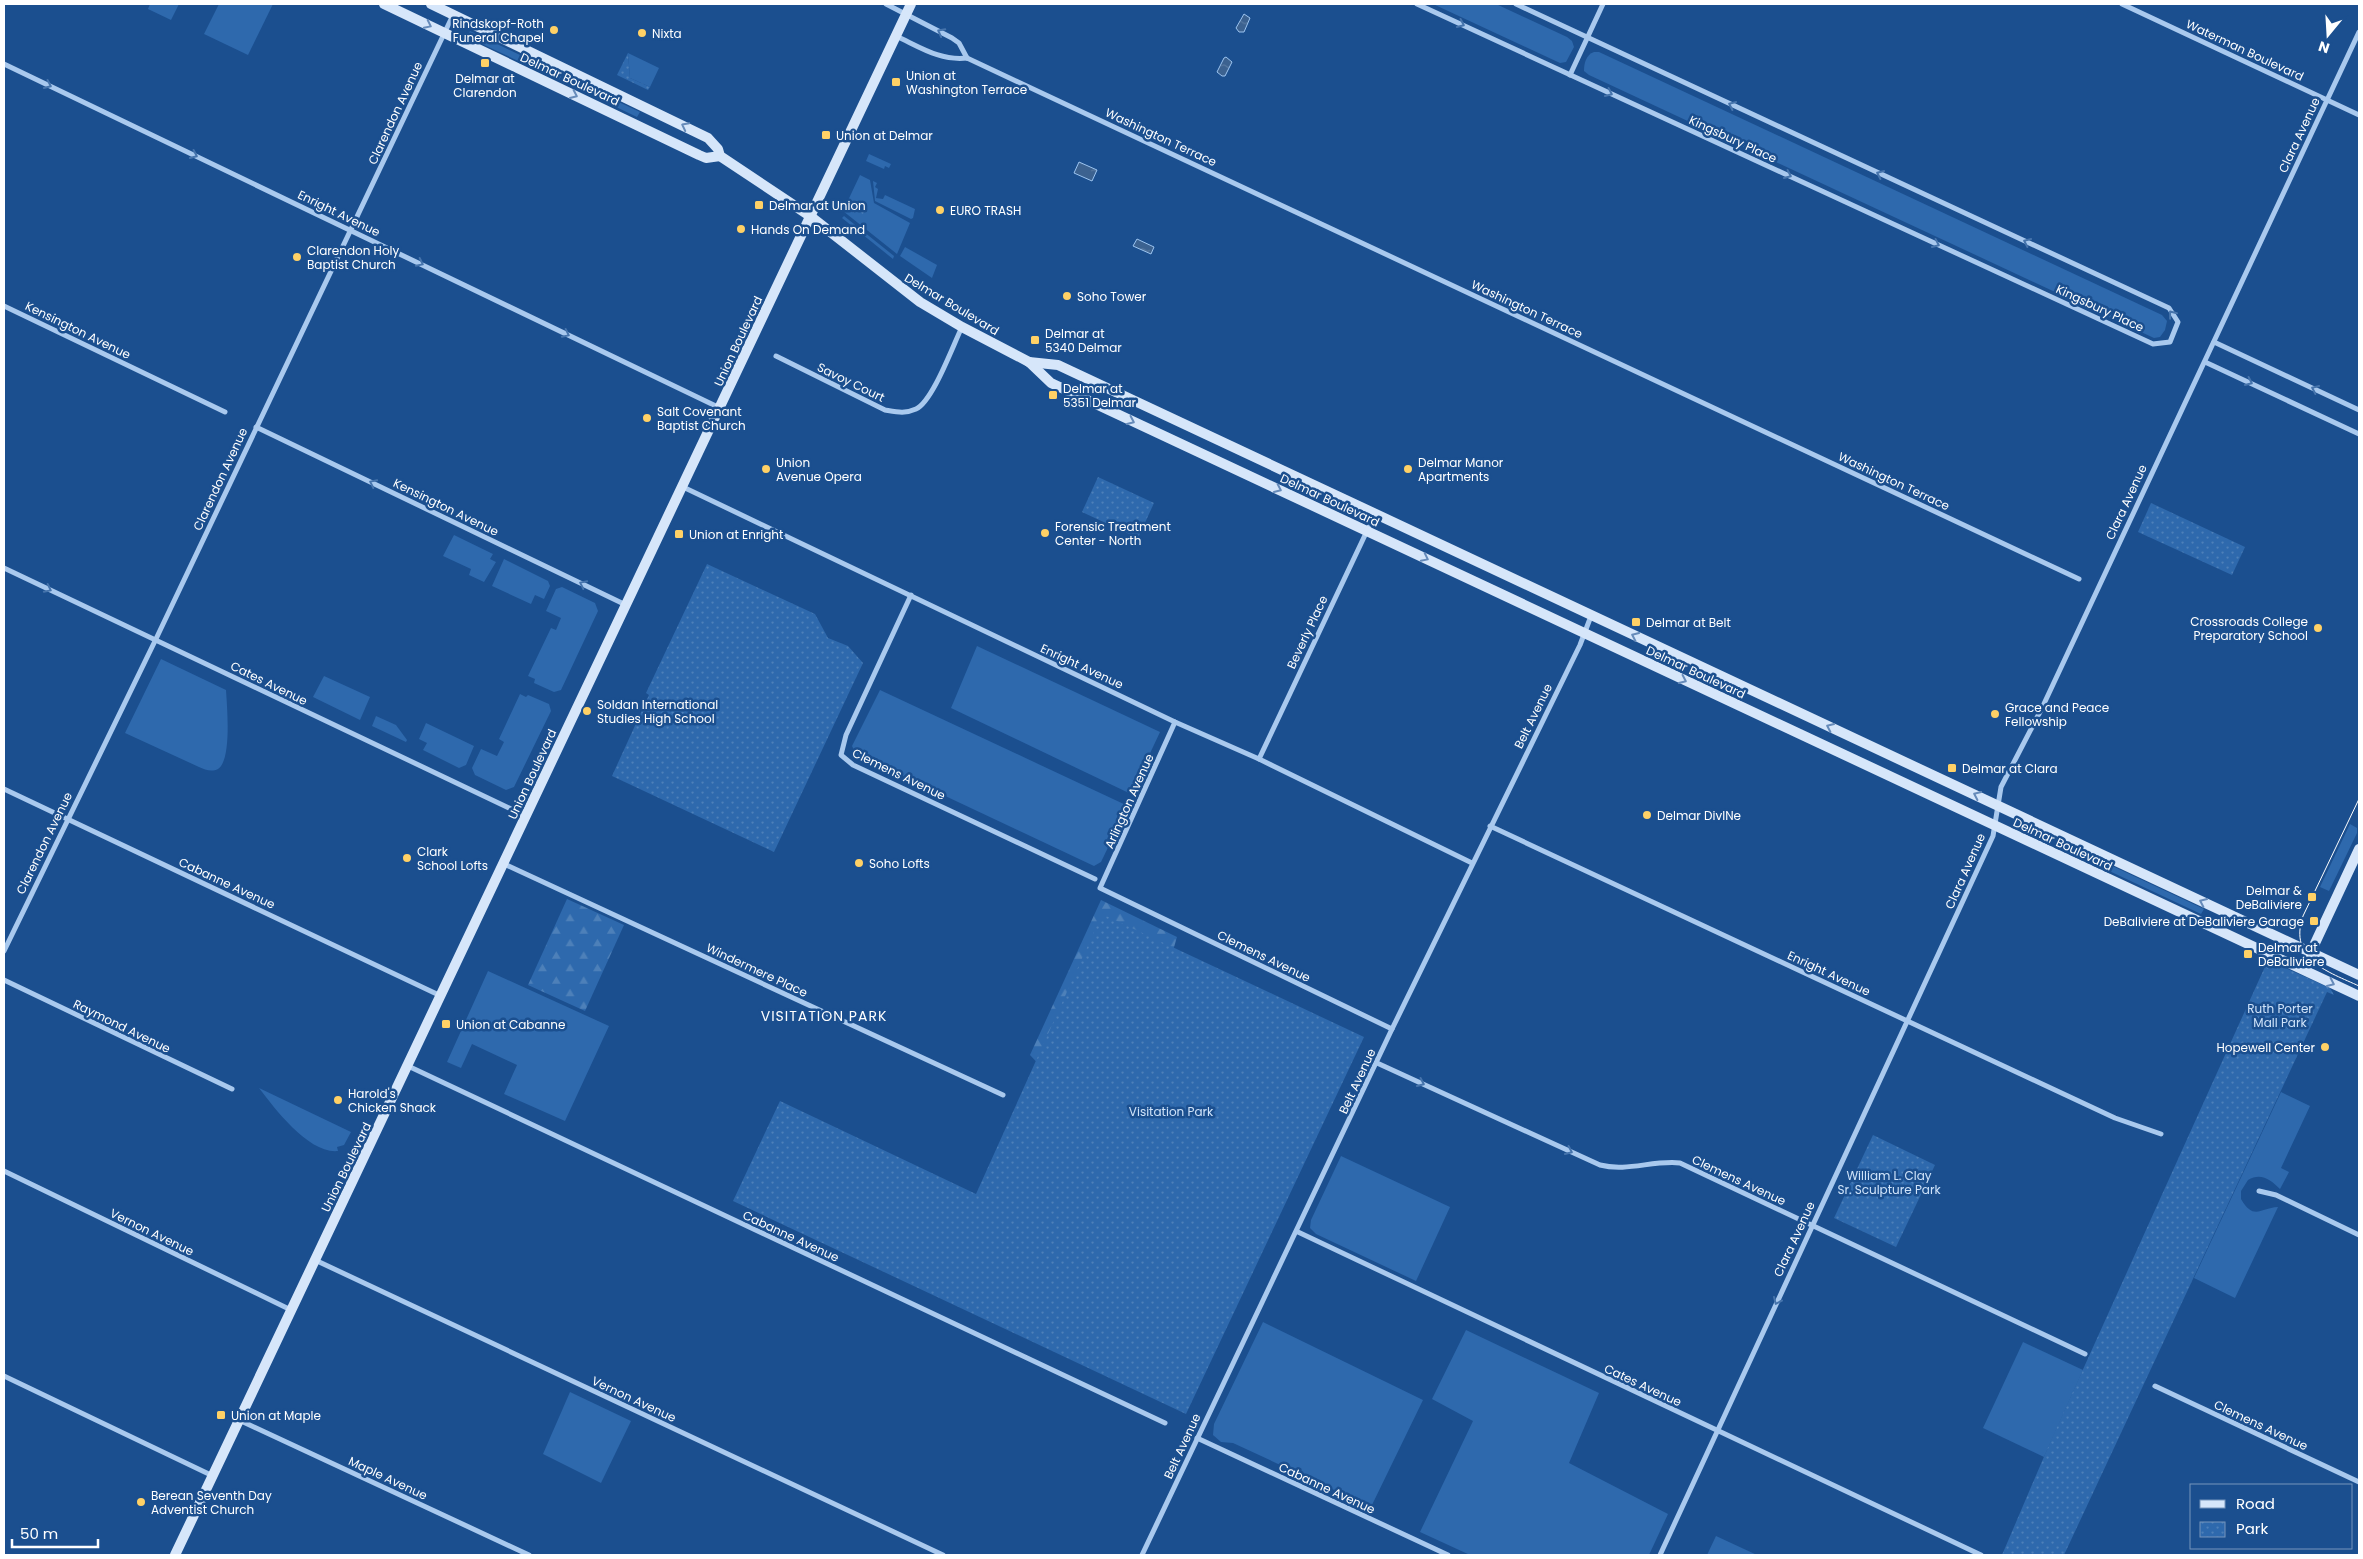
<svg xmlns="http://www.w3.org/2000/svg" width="2363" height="1559" font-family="Poppins,sans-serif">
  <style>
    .grass { fill: #2e69ad }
    .forest { fill: url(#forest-firs) }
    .park { fill: url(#park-dots) }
    .water { fill: url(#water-ripples); stroke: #9cc4f0 }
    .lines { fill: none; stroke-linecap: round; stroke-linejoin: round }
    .street { stroke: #a9c9ee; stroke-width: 5 }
    .secondary { stroke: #d6e6fa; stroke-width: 10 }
    .tram { stroke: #fff; stroke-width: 1 }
    .oneway { stroke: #4674ac }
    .oneway2 { stroke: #668bba }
    .poi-dot { fill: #ffd166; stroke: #1b4f8f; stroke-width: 2 }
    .labels { text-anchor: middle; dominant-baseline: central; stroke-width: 5; stroke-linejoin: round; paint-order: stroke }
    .poi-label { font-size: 12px; fill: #fff; stroke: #1b4f8f; text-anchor: start }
    .street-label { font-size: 12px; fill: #fff; stroke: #1b4f8f }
    .park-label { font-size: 12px; fill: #cfe3fa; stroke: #1b4f8f }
    .neighbourhood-label { font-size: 14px; letter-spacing: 1px; fill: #fff; stroke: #1b4f8f }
  </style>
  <defs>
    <pattern id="forest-firs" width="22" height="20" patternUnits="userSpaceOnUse" patternTransform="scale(1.25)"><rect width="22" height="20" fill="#2e69ad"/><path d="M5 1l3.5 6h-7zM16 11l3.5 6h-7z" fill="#4d80b9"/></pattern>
    <pattern id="park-dots" width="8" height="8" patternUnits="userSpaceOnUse" patternTransform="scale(1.25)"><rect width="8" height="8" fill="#2e69ad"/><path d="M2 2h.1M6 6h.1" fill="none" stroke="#4d80b9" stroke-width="1.8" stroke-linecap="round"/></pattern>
    <pattern id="water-ripples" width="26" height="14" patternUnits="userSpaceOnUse" patternTransform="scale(1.25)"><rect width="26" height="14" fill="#3c6290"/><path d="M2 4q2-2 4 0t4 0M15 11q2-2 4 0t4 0" fill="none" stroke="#597aa1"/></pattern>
  </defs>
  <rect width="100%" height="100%" fill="#1b4f8f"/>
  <g class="grass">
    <polygon points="150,4 179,4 171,20 148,9"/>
    <polygon points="219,4 273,4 248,55 204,34"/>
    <polygon points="1433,4 1496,4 1567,37 1572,41 1574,47 1566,62 1560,63"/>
    <polygon points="470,31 562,75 559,80 467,37"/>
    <path d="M1594 52H1599L2162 315 2167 321 2165 330 2160 337 2154 338 1589 75 1584 71C1584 63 1586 55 1594 52Z"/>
    <polygon points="628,53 659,68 650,87 630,78"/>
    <polygon points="593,90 640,112 637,117 591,95"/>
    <polygon points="869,154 891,164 889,168 885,166 884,169 866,161"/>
    <polygon points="860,175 870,180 874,203 910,223 897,254 843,211"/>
    <polygon points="873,181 877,183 875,187 878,189 876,198 883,199 885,195 915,209 913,218 911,219 875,201"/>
    <polygon points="844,216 894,256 893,259 842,218"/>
    <polygon points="905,247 937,265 932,278 900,256"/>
    <polygon points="454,535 493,554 490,559 496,562 484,582 469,575 471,569 443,556"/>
    <polygon points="504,559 548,581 550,586 544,599 535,595 531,604 492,586"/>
    <polygon points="562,587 595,603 598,611 561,690 554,692 534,683 535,679 528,676 551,628 556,630 561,618 546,611 556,589"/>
    <polygon points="977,646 1160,732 1131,794 951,708"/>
    <path d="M161 659 226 690C227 706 232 760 218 769 212 772 205 770 199 767L125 733Z"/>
    <polygon points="324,676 370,697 360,720 313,697"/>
    <polygon points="880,690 1128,806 1101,862 1094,866 856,754 852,746"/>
    <polygon points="520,694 526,697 528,695 549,704 551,711 514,787 506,790 475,775 472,768 481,749 497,756 504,742 499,739"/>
    <polygon points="376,716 396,725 407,740 406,742 372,726"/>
    <polygon points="426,723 474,746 466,765 459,768 423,750 427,743 419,739"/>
    <polygon points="2350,824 2357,828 2357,833 2329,891 2320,887"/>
    <polygon points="2091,856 2204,909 2201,914 2088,861"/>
    <polygon points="488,971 609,1026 565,1121 504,1094 517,1065 472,1044 461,1068 447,1062"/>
    <path d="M259 1088 351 1132 344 1145 337 1147 338 1151C309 1154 275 1109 259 1088Z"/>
    <path d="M2281 1092 2310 1106 2281 1168 2289 1172 2280 1189C2271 1180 2261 1172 2248 1180L2241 1191V1199C2254 1221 2260 1208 2278 1207L2235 1298 2194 1278Z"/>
    <polygon points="1341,1156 1450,1207 1416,1281 1316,1234 1310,1228 1311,1220"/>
    <polygon points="1263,1322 1423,1400 1371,1507 1233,1443 1221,1442 1213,1435 1214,1424"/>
    <polygon points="1466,1330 1599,1393 1569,1463 1668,1514 1649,1555 1470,1555 1420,1532 1473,1421 1432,1399"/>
    <polygon points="2023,1342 2083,1370 2044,1457 1983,1428"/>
    <polygon points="570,1392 631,1421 601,1483 543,1454"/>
    <polygon points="1716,1536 1757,1555 1707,1555"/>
  </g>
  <g class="forest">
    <polygon points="567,899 624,925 585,1011 528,985"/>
    <polygon points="1101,900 1177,937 1172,954 1058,1085 1030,1055"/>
  </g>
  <g class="park">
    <polygon points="628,53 630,78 650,87 648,90 617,75"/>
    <circle cx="859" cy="207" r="8"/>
    <polygon points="1098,477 1154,503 1138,538 1082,512"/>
    <polygon points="2151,503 2245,547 2232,575 2138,532"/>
    <polygon points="707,564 815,614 828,638 848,646 863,663 774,852 612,776 649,695 646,693"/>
    <polygon points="1102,914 1364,1037 1186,1414 733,1201 780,1101 976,1194"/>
    <polygon points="2268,960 2330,988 2334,995 2327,992 2064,1555 2002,1555 2052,1438"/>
    <polygon points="1873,1135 1935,1165 1896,1247 1834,1218"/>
  </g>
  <g class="water">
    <polygon points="1244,14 1250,18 1244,32 1239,32 1236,28"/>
    <polygon points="1226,57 1232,62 1225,76 1222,76 1217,72 1224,58"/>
    <polygon points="1079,162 1097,170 1092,181 1074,173"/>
    <polygon points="1137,239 1154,247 1151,254 1133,246"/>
  </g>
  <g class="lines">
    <g class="street">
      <polyline points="886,4 952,38 959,43 967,58"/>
      <polyline points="1417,4 2153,344 2170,342 2178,322 2169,308 1516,4"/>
      <polyline points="2122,4 2359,115"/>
      <path d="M896 36C920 47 940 61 967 58"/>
      <polyline points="967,58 2079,579"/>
      <polyline points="4,64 720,408"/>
      <polyline points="1570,75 1603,4"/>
      <polyline points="4,306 225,412"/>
      <polyline points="2214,342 2359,410"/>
      <path d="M776 356 885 410C897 412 905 414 916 409 933 401 953 345 962 327"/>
      <polyline points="2205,362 2359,434"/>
      <polyline points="256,427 626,605"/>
      <polyline points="683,487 1175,722 1259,759 1472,863"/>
      <polyline points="4,568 526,816"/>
      <polyline points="911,595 846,735 841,755 853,765 1095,879"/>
      <polyline points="1175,722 1100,888 1392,1029"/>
      <polyline points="1259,759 1375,514"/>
      <polyline points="4,789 441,996"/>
      <polyline points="1490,826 2115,1118 2161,1134"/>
      <polyline points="504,864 1003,1095"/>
      <polyline points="4,951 155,641 453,15"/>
      <polyline points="4,980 232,1089"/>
      <path d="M1377 1063 1600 1165C1627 1172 1653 1160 1680 1163L2085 1354"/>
      <polyline points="408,1066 1165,1423"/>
      <polyline points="4,1171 291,1310"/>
      <polyline points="2259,1191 2276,1195 2359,1235"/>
      <polyline points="1298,1232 1981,1555"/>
      <polyline points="315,1260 943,1555"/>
      <polyline points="4,1376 213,1476"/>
      <polyline points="2155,1386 2359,1482"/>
      <polyline points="239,1420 529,1555"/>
      <polyline points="1197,1438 1448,1555"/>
      <polyline points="1142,1555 1392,1029 1580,645 1591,616"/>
      <polyline points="1660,1555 1993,836 2001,787 2042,708 2359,32"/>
    </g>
    <g class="secondary">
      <polyline points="384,4 699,155 706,158 720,156"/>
      <polyline points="431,4 708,138 718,149 720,156 810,216 920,302 962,327 1029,362 1051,383 2359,996"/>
      <polyline points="1029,362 1058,365 2359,975"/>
      <polyline points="2303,969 2359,849"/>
      <polyline points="175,1555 911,4"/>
    </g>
    <path class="tram" d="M2359 799 2303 916C2288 960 2329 972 2359 986"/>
  </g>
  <defs><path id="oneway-chevron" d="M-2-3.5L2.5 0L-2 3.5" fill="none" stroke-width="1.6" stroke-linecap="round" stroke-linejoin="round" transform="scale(1.25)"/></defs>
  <g class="oneway">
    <use href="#oneway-chevron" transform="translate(1461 24) rotate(25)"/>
    <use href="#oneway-chevron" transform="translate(941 32) rotate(-152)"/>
    <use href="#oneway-chevron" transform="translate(48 85) rotate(25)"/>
    <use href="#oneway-chevron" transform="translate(1609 93) rotate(25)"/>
    <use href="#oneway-chevron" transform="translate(1732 105) rotate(-155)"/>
    <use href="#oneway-chevron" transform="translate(194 155) rotate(25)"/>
    <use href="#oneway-chevron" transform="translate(1880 174) rotate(-155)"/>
    <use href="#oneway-chevron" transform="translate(1788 175) rotate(25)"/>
    <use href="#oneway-chevron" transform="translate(2027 242) rotate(-155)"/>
    <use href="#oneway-chevron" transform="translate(1936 244) rotate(25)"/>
    <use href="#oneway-chevron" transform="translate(420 263) rotate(26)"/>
    <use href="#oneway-chevron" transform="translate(2172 314) rotate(-128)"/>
    <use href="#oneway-chevron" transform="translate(566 334) rotate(26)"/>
    <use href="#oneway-chevron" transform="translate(2249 382) rotate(25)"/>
    <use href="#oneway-chevron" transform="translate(2315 389) rotate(-155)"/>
    <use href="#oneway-chevron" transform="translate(373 483) rotate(-154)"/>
    <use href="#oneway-chevron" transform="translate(583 584) rotate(-154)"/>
    <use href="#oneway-chevron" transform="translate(48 589) rotate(26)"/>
    <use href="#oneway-chevron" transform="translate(1421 1083) rotate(25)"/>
    <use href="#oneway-chevron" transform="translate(1569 1151) rotate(25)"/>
    <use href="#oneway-chevron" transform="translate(1777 1301) rotate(114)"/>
  </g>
  <g class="oneway2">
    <use href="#oneway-chevron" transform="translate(428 25) rotate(26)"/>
    <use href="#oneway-chevron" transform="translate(574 95) rotate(25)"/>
    <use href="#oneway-chevron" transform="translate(685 126) rotate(-153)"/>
    <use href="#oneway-chevron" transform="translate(1131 421) rotate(25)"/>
    <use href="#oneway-chevron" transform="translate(1278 489) rotate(25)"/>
    <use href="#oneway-chevron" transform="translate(1425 558) rotate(26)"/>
    <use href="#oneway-chevron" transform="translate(1635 636) rotate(-155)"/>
    <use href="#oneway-chevron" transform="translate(1683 680) rotate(25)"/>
    <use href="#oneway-chevron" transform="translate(1830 727) rotate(-155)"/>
    <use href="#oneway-chevron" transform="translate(1977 795) rotate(-155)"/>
    <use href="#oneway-chevron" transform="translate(2203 902) rotate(-155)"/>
    <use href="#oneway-chevron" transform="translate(2331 983) rotate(25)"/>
  </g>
  <g class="poi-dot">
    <circle cx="554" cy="30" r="5"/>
    <circle cx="642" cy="33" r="5"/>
    <rect x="480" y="58" width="10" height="10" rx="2.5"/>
    <rect x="891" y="77" width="10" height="10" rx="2.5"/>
    <rect x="821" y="130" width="10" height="10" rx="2.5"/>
    <rect x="754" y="200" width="10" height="10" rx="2.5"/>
    <circle cx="940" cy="210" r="5"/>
    <circle cx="741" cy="229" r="5"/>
    <circle cx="297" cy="257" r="5"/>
    <circle cx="1067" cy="296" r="5"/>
    <rect x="1030" y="335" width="10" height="10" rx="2.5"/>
    <rect x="1048" y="390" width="10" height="10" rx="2.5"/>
    <circle cx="647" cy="418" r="5"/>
    <circle cx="766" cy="469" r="5"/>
    <circle cx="1408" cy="469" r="5"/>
    <circle cx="1045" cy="533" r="5"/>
    <rect x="674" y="529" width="10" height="10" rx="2.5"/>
    <rect x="1631" y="617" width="10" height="10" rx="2.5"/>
    <circle cx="2318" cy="628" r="5"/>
    <circle cx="587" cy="711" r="5"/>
    <circle cx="1995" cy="714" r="5"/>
    <rect x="1947" y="763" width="10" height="10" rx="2.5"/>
    <circle cx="1647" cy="815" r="5"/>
    <circle cx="407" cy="858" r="5"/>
    <circle cx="859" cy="863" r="5"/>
    <rect x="2307" y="892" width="10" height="10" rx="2.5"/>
    <rect x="2309" y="916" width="10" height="10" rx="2.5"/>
    <rect x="2243" y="949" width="10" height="10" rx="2.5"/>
    <rect x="441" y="1019" width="10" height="10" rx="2.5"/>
    <circle cx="2325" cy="1047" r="5"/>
    <circle cx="338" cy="1100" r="5"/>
    <rect x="216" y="1410" width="10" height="10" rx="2.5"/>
    <circle cx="141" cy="1502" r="5"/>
  </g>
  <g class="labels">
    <g class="poi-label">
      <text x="544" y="23" text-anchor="end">Rindskopf-Roth<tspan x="544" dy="14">Funeral Chapel</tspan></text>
      <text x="652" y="33">Nixta</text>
      <text x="906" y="75">Union at<tspan x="906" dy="14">Washington Terrace</tspan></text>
      <text x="485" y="78" text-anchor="middle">Delmar at<tspan x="485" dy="14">Clarendon</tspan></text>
      <text x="836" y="135">Union at Delmar</text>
      <text x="769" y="205">Delmar at Union</text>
      <text x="950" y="210">EURO TRASH</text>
      <text x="751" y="229">Hands On Demand</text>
      <text x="307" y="250">Clarendon Holy<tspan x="307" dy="14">Baptist Church</tspan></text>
      <text x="1077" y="296">Soho Tower</text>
      <text x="1045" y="333">Delmar at<tspan x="1045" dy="14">5340 Delmar</tspan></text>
      <text x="1063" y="388">Delmar at<tspan x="1063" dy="14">5351 Delmar</tspan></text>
      <text x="657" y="411">Salt Covenant<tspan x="657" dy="14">Baptist Church</tspan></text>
      <text x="776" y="462">Union<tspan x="776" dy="14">Avenue Opera</tspan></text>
      <text x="1418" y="462">Delmar Manor<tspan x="1418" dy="14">Apartments</tspan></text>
      <text x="1055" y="526">Forensic Treatment<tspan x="1055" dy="14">Center - North</tspan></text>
      <text x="689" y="534">Union at Enright</text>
      <text x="2308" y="621" text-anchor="end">Crossroads College<tspan x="2308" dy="14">Preparatory School</tspan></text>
      <text x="1646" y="622">Delmar at Belt</text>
      <text x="597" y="704">Soldan International<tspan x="597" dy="14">Studies High School</tspan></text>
      <text x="2005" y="707">Grace and Peace<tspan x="2005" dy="14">Fellowship</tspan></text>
      <text x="1962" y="768">Delmar at Clara</text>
      <text x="1657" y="815">Delmar DivINe</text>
      <text x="417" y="851">Clark<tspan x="417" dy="14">School Lofts</tspan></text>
      <text x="869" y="863">Soho Lofts</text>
      <text x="2302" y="890" text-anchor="end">Delmar &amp;<tspan x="2302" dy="14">DeBaliviere</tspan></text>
      <text x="2304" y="921" text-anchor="end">DeBaliviere at DeBaliviere Garage</text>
      <text x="2258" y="947">Delmar at<tspan x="2258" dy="14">DeBaliviere</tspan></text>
      <text x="456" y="1024">Union at Cabanne</text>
      <text x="2315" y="1047" text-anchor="end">Hopewell Center</text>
      <text x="348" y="1093">Harold's<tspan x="348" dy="14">Chicken Shack</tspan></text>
      <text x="231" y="1415">Union at Maple</text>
      <text x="151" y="1495">Berean Seventh Day<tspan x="151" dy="14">Adventist Church</tspan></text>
    </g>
    <g class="street-label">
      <text transform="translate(2245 50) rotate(25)">Waterman Boulevard</text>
      <text transform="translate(570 79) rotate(25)">Delmar Boulevard</text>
      <text transform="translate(395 113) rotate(-65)">Clarendon Avenue</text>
      <text transform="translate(2299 135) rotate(-65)">Clara Avenue</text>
      <text transform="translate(1161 137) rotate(25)">Washington Terrace</text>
      <text transform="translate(1733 139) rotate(25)">Kingsbury Place</text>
      <text transform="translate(339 213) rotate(26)">Enright Avenue</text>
      <text transform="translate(952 304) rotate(31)">Delmar Boulevard</text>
      <text transform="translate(2100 308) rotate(25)">Kingsbury Place</text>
      <text transform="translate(1527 309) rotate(25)">Washington Terrace</text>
      <text transform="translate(78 330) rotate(26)">Kensington Avenue</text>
      <text transform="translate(738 341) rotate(-65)">Union Boulevard</text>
      <text transform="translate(851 382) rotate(26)">Savoy Court</text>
      <text transform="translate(220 479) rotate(-65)">Clarendon Avenue</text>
      <text transform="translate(1894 481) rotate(25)">Washington Terrace</text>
      <text transform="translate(1330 500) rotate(25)">Delmar Boulevard</text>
      <text transform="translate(2126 502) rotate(-65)">Clara Avenue</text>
      <text transform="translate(446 507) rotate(26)">Kensington Avenue</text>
      <text transform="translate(1307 632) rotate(-65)">Beverly Place</text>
      <text transform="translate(1082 666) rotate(25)">Enright Avenue</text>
      <text transform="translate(1696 672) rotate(25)">Delmar Boulevard</text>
      <text transform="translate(269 683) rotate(26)">Cates Avenue</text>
      <text transform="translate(1533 716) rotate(-64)">Belt Avenue</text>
      <text transform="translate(532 774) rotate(-65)">Union Boulevard</text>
      <text transform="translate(899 774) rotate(26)">Clemens Avenue</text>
      <text transform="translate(1129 801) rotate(-66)">Arlington Avenue</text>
      <text transform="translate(44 843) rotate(-64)">Clarendon Avenue</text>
      <text transform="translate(2063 844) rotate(25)">Delmar Boulevard</text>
      <text transform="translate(1965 871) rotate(-66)">Clara Avenue</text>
      <text transform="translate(227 883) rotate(25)">Cabanne Avenue</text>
      <text transform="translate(1264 956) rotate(26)">Clemens Avenue</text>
      <text transform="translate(757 970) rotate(25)">Windermere Place</text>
      <text transform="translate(1829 973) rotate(25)">Enright Avenue</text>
      <text transform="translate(122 1026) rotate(26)">Raymond Avenue</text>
      <text transform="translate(1357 1081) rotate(-65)">Belt Avenue</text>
      <text transform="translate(346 1167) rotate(-64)">Union Boulevard</text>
      <text transform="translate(1739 1180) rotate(25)">Clemens Avenue</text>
      <text transform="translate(152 1232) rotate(26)">Vernon Avenue</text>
      <text transform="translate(791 1236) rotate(25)">Cabanne Avenue</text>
      <text transform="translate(1794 1239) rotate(-65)">Clara Avenue</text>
      <text transform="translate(1643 1385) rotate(25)">Cates Avenue</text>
      <text transform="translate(634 1399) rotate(25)">Vernon Avenue</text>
      <text transform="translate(2261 1425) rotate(25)">Clemens Avenue</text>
      <text transform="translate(1182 1446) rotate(-65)">Belt Avenue</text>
      <text transform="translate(388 1478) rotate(25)">Maple Avenue</text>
      <text transform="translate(1327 1488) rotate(25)">Cabanne Avenue</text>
    </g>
    <g class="park-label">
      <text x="2280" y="1008">Ruth Porter<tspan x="2280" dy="14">Mall Park</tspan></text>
      <text x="1171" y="1111">Visitation Park</text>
      <text x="1889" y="1175">William L. Clay<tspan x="1889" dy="14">Sr. Sculpture Park</tspan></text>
    </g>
    <g class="neighbourhood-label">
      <text x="824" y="1016">VISITATION PARK</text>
    </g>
  </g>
  <rect width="2363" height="1559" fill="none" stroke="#ffffff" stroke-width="10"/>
  <rect x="2190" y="1484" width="162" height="65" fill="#1b4f8f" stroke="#7695bc"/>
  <rect x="2200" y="1500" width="25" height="8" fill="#d6e6fa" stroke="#7695bc"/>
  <text x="2236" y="1509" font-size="15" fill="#ffffff">Road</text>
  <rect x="2200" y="1522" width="25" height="15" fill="url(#park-dots)" stroke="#7695bc"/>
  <text x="2236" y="1534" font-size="15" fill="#ffffff">Park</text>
  <g transform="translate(2328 35) rotate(198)" stroke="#1b4f8f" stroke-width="4" paint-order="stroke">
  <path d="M0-4L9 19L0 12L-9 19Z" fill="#ffffff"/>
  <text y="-8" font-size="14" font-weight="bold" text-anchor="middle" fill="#ffffff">N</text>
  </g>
  <path d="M12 1539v8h86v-8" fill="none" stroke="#ffffff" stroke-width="2.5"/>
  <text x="20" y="1539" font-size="15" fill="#ffffff" stroke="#1b4f8f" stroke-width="4" paint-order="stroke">50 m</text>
</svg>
